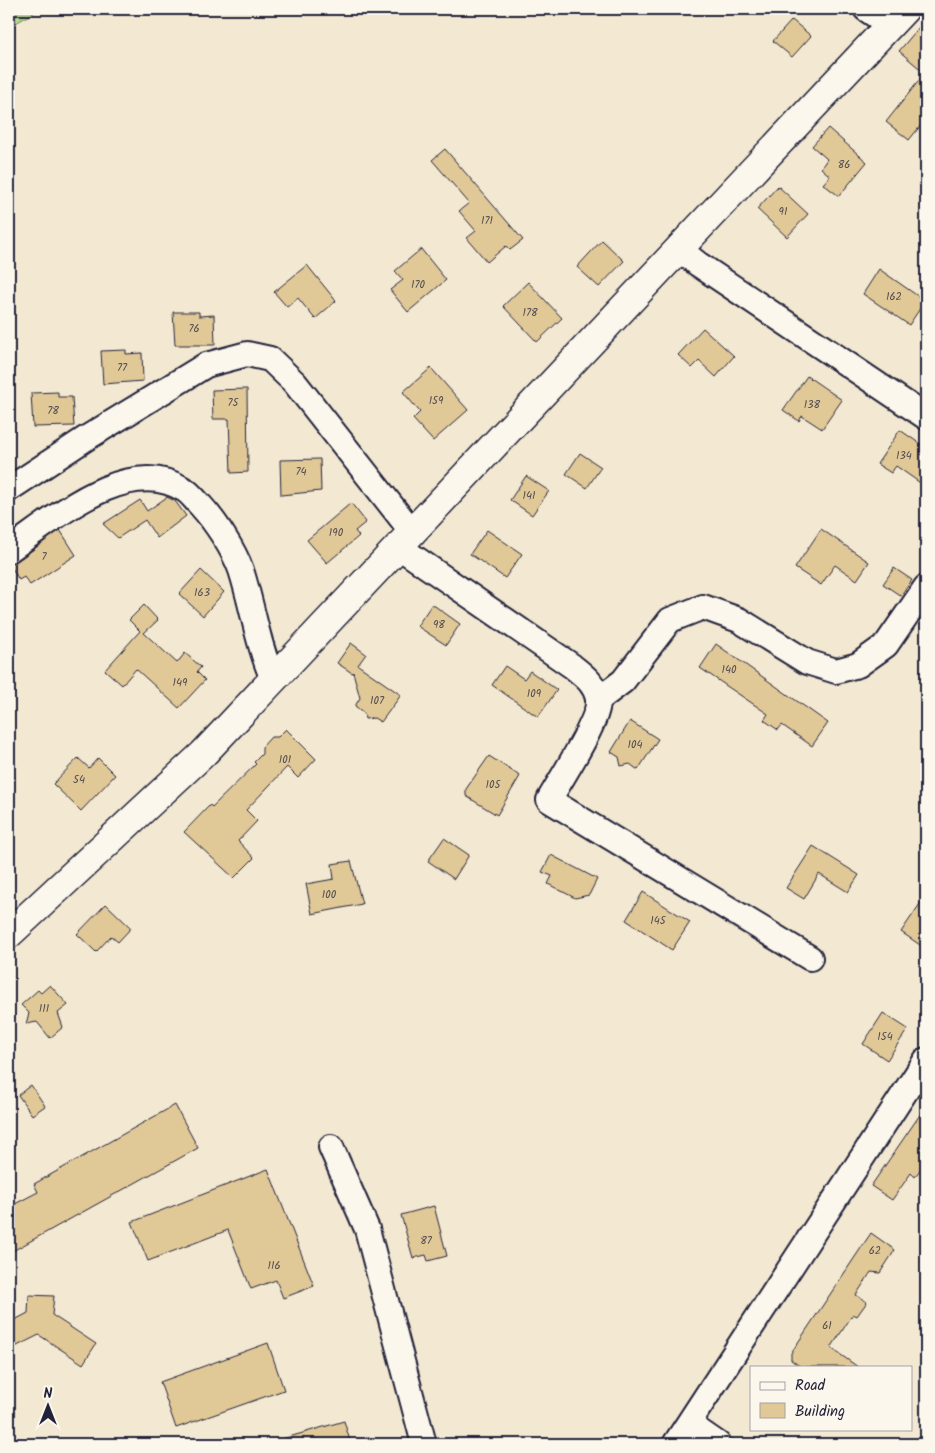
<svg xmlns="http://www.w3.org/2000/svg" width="935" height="1453" font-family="Kalam,sans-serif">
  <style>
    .green { fill: #b5d48d; stroke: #6c7b64 }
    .building { fill: #e1c897; stroke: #22223b }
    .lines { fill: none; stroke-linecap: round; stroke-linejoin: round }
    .street-casing { stroke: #22223b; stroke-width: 28 }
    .secondary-casing { stroke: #22223b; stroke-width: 31 }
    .street { stroke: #fbf7ec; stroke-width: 24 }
    .secondary { stroke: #fbf7ec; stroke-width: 28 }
    .labels { text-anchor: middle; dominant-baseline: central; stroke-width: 5; stroke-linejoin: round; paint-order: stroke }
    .number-label { font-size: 11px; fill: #524c52 }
  </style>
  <rect width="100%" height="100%" fill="#f3e9d2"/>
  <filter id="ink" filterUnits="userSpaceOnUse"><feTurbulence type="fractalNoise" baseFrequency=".02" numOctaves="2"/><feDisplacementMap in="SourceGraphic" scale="10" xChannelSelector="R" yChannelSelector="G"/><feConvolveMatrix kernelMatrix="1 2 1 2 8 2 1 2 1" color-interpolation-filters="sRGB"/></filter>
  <g filter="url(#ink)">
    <polygon class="green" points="9,9 40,9 9,27"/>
    <g class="building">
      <polygon points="926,19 926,119 909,140 886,122 925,73 899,51"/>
      <polygon points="792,20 811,36 792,57 773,41"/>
      <polygon points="828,128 867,162 839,196 823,184 830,176 821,168 827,159 812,146"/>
      <polygon points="445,149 523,240 510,250 506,246 487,262 467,238 476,231 459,211 469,203 432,160"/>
      <polygon points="778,186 808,214 787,237 757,209"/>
      <polygon points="602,240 624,261 599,287 577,267"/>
      <polygon points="421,249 446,280 408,312 390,290 403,280 395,271"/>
      <polygon points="307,265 336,301 315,319 298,298 287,307 274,292"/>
      <polygon points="879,269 925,301 909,325 863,294"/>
      <polygon points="528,282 562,318 537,342 503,306"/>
      <polygon points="173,312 199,312 199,316 214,315 215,345 175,345"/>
      <polygon points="703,328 734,356 716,377 699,361 692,368 678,355"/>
      <polygon points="126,350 126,354 142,353 143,381 103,384 101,351"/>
      <polygon points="431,368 468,410 433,441 413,419 420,412 403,392"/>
      <polygon points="807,376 842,400 822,429 802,416 799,421 783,410"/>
      <polygon points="247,389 248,472 231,473 229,419 213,419 212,390"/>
      <polygon points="58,392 58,397 72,397 74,426 33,427 31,393"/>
      <polygon points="900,430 926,448 926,487 896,466 891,473 877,464"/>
      <polygon points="580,453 601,467 587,488 566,474"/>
      <polygon points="320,459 321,491 281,495 280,460"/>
      <polygon points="526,476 549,491 532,515 510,500"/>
      <polygon points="167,497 175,501 186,516 157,538 145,520 118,538 103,524 140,500 147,511"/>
      <polygon points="351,503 366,522 355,531 359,536 327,563 307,540"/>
      <polygon points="821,529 869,562 857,580 835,565 821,585 795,568"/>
      <polygon points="60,530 76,555 30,585 24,577 19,580 9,563 17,561"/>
      <polygon points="487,530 522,554 505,578 470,554"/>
      <polygon points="894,568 912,580 901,596 883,584"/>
      <polygon points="201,570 224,592 203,616 179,594"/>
      <polygon points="432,604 460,624 446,645 417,626"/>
      <polygon points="144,605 158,620 144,633 177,663 185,653 201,667 197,672 205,680 179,708 136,669 122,685 105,670 140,631 129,620"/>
      <polygon points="351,643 366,654 358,665 401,695 381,722 374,718 365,719 364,713 355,706 360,698 353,672 352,673 337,663"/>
      <polygon points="716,644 828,723 812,746 782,725 778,730 764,720 768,714 700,668"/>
      <polygon points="505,666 524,679 530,671 557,690 538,717 492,685"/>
      <polygon points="630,721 658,739 638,770 630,764 621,766 619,757 611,752"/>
      <polygon points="286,729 316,759 298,778 287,767 246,810 257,821 238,841 254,858 234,878 184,832 210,805 212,807 256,764 254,762 262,754 262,747 271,737 278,737"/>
      <polygon points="489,756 520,776 497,815 466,796 466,789"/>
      <polygon points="78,758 89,768 98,758 115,775 81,811 53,784"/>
      <polygon points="444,838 469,855 454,879 428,861"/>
      <polygon points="813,846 859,875 848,892 819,874 804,899 786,888"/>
      <polygon points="551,855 597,879 589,895 575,898 548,884 552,876 542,872"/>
      <polygon points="351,861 362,904 312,914 306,884 334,879 332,864"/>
      <polygon points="643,892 690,922 672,950 626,920"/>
      <polygon points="926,895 926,949 901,932"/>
      <polygon points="106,904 131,928 118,942 111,936 96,952 77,934"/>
      <polygon points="50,985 68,1005 58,1013 63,1027 50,1038 37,1022 26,1024 29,1013 21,1005 38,990 41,993"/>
      <polygon points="883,1013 908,1029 887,1060 863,1044"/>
      <polygon points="31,1085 45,1106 32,1115 18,1095"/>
      <polygon points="175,1105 198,1148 9,1253 9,1207 38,1192 34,1184"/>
      <polygon points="926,1106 926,1161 915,1177 911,1173 892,1200 871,1186"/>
      <polygon points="268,1169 314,1286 283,1298 276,1280 251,1289 228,1230 148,1261 132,1222"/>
      <polygon points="434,1206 447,1256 428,1261 426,1255 413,1258 401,1215"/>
      <polygon points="871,1233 895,1250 880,1273 871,1272 856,1295 867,1302 857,1316 853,1314 831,1348 858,1367 801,1367 791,1360 791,1353"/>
      <polygon points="29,1295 54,1296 52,1315 96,1344 83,1364 39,1335 9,1350 9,1323 28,1313"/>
      <polygon points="268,1343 284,1390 176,1428 160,1382"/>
      <polygon points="344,1421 351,1444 282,1444 282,1439"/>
    </g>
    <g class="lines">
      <defs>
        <g id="street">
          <polyline points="866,9 890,25"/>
          <polyline points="679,249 698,264 926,417"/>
          <polyline points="9,489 85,439 206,365 247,354 270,359 295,383 413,533"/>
          <path d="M399 547 572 666C583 675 595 683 598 699 601 719 560 780 549 800L810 958"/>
          <path d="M9 550C54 519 128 453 185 490 191 494 196 501 201 506 215 521 234 550 241 570 253 607 257 643 273 679"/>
          <polyline points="598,700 623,681 670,620 703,607 739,620 807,662 836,671 858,665 886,645 926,587"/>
          <polyline points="331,1147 367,1229 424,1444"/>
          <polyline points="689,1424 718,1444"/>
          <polyline points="675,1444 926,1060"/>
        </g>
        <polyline id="secondary" points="9,934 203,754 905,9"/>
      </defs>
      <use href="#street" class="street-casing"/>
      <use href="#secondary" class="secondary-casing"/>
      <use href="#street" class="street"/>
      <use href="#secondary" class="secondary"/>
    </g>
  </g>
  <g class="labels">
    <g class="number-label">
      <text x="844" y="165">86</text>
      <text x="783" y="212">91</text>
      <text x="487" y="221">171</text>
      <text x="418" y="285">170</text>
      <text x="894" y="297">162</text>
      <text x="530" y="313">178</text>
      <text x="194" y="329">76</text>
      <text x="122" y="368">77</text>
      <text x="436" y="401">159</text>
      <text x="233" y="403">75</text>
      <text x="812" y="405">138</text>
      <text x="53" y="411">78</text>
      <text x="904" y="456">134</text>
      <text x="301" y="472">74</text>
      <text x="529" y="496">141</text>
      <text x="336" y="533">190</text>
      <text x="44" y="557">7</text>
      <text x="202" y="593">163</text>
      <text x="439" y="625">98</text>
      <text x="729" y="670">140</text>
      <text x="180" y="683">149</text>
      <text x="534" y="694">109</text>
      <text x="377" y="701">107</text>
      <text x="635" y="745">104</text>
      <text x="285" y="760">101</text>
      <text x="79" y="780">54</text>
      <text x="493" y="785">105</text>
      <text x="329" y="895">100</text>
      <text x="658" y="921">145</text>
      <text x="44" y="1009">111</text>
      <text x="885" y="1037">154</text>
      <text x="426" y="1241">87</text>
      <text x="875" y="1251">62</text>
      <text x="274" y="1266">116</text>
      <text x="827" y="1326">61</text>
    </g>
  </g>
  <rect width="935" height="1453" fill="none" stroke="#fbf7ec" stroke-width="30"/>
  <rect x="15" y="15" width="905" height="1423" fill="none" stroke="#22223b" stroke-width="2" filter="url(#ink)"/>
  <rect x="750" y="1366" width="162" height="65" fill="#fbf7ec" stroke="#a4a2a5"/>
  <rect x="760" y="1382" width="25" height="8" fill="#fbf7ec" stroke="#a4a2a5"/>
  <text x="795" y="1390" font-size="15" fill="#22223b">Road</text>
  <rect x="760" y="1403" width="25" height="15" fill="#e1c897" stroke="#a4a2a5"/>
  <text x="795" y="1416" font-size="15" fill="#22223b">Building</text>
  <g transform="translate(48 1406)" stroke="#fbf7ec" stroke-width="4" paint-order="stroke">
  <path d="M0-4L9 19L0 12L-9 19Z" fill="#22223b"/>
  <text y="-8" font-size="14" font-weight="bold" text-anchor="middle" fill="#22223b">N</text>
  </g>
</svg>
